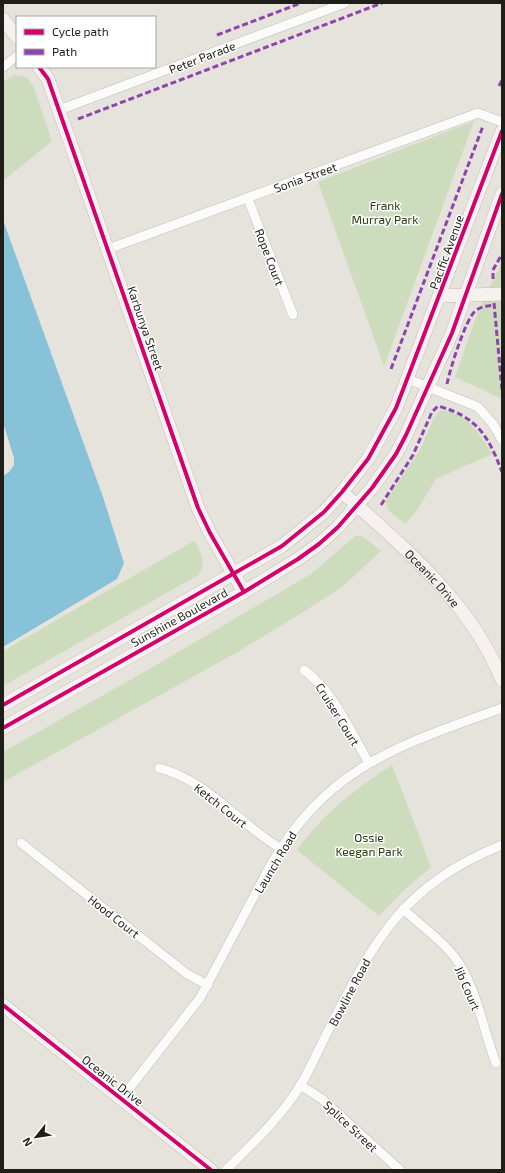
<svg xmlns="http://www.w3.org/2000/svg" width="505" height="1173" font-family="'Exo 2',sans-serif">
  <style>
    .green { fill: #cddcbc }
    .water { fill: #88c2d8 }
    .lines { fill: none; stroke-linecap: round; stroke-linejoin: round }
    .street-casing { stroke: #c0beb9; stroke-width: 10 }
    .secondary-casing { stroke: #c0beb9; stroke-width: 14 }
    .street { stroke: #fbfbfa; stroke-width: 9 }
    .secondary { stroke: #f6f1ef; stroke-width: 13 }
    .quiet { stroke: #8e44ad; stroke-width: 3; stroke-dasharray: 6 3; stroke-linecap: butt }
    .cycleway-casing { stroke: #fff; stroke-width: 6 }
    .cycleway { stroke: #d6006c; stroke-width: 4 }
    .labels { text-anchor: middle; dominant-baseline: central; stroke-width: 3; stroke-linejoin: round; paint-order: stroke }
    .street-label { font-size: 12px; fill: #1f1e19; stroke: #fff }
    .park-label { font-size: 12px; fill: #253c0f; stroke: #fff }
  </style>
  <rect width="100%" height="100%" fill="#e5e3db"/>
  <g class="green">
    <polygon points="14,75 26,77 33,86 52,141 3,181 3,82"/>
    <polygon points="474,121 384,366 318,182"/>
    <polygon points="502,262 502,399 455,377 479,309"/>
    <path d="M440 410C467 413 479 432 492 454L436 479 415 513 405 524 389 511 385 502 420 450 433 420Z"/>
    <polygon points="355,536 362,536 381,551 341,588 287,622 234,654 3,782 3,752 151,668 311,574"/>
    <path d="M194 541C201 552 207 562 198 575L3 686V651Z"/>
    <path d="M392 765 431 867 403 891 379 916 297 850C323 814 355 789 392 765Z"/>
  </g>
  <polygon class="water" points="3,220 103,497 124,563 117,579 3,647 3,476 9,472 14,465 14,458 3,422"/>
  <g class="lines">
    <defs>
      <g id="street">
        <polyline points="3,67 17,56"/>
        <polyline points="59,110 345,3"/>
        <polyline points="248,199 293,315"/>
        <polyline points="108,249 478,113 502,122"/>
        <polyline points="408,379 478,407 493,424 502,440"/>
        <path d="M304 670C334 692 350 731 369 763"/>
        <path d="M159 768C207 780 239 824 280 848"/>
        <polyline points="21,843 187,974 208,985"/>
        <path d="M403 909C419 924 439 938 453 955 476 983 483 1030 496 1063"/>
        <polyline points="300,1085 322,1099 400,1170"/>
        <path d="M121 1099 200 998 269 868C327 766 398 746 502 708"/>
        <path d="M226 1170C252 1144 281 1117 300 1086 311 1068 319 1048 329 1029 375 939 403 885 502 845"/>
      </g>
      <g id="secondary">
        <polyline points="3,19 17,37"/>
        <polyline points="39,67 48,79 198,508 210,533 244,592"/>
        <polyline points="440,296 502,294"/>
        <path id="s1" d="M342 492C403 547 470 601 502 680"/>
        <polyline points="3,705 282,546 324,512 342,492 368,459 396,408 502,131"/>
        <polyline points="3,728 244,592 298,559 319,544 338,527 372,488 396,454 406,435 452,333 502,194"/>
        <polyline points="3,1005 211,1170"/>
      </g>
    </defs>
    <use href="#street" class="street-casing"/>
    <use href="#secondary" class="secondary-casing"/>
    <use href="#street" class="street"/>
    <use href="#secondary" class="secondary"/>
    <g class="quiet">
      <polyline points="217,35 301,3"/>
      <polyline points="499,86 502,80"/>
      <polyline points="78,119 382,3"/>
      <polyline points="493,279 493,270 502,254"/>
      <polyline points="494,303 502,390"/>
      <polyline points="391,369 483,126"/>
      <path d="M447 384C450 369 465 321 475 311 481 306 488 306 495 305"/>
      <path d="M381 505 413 455 432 412 438 406C477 417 488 435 502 472"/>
    </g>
    <defs>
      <g id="cycleway">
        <polyline points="39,67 48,79 198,508 210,533 244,592"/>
        <polyline points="3,705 282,546 324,512 342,492 368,459 396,408 502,131"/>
        <polyline points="3,728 244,592 298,559 319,544 338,527 372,488 396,454 406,435 452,333 502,194"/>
        <polyline points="3,1005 211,1170"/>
      </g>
    </defs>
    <use href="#cycleway" class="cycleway-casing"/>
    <use href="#cycleway" class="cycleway"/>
  </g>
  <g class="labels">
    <g class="street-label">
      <text transform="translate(202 57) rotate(-21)">Peter Parade</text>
      <text transform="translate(305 177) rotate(-20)">Sonia Street</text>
      <text transform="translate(446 252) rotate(-70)">Pacific Avenue</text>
      <text transform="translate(270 257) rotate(69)">Rope Court</text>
      <text transform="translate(146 328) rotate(71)">Karbunya Street</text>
      <text stroke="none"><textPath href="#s1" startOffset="125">Oceanic Drive</textPath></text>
      <text transform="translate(179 617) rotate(-29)">Sunshine Boulevard</text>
      <text transform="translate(338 714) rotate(58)">Cruiser Court</text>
      <text transform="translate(221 805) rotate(38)">Ketch Court</text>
      <text transform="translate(275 862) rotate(-59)">Launch Road</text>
      <text transform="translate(114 916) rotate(38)">Hood Court</text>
      <text transform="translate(468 988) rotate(67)">Jib Court</text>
      <text transform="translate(349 992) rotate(-62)">Bowline Road</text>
      <text transform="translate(113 1080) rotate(38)">Oceanic Drive</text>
      <text transform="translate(351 1126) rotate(43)">Splice Street</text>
    </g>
    <g class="park-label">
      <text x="385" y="205">Frank<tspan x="385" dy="14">Murray Park</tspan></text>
      <text x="369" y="837">Ossie<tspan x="369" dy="14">Keegan Park</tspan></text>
    </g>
  </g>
  <rect width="505" height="1173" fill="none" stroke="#1f1e19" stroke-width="8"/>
  <rect x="16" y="16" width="140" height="52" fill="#ffffff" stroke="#a5a5a3"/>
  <rect x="24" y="29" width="20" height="6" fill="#d6006c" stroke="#a5a5a3"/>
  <text x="52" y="36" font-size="12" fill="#1f1e19">Cycle path</text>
  <rect x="24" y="49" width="20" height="6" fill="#8e44ad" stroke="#a5a5a3"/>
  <text x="52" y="56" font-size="12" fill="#1f1e19">Path</text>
  <g transform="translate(36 1137) rotate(240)" stroke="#ffffff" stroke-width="3" paint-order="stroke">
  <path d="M0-3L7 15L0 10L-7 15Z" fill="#1f1e19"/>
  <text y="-6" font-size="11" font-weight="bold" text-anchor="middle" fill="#1f1e19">N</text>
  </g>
</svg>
